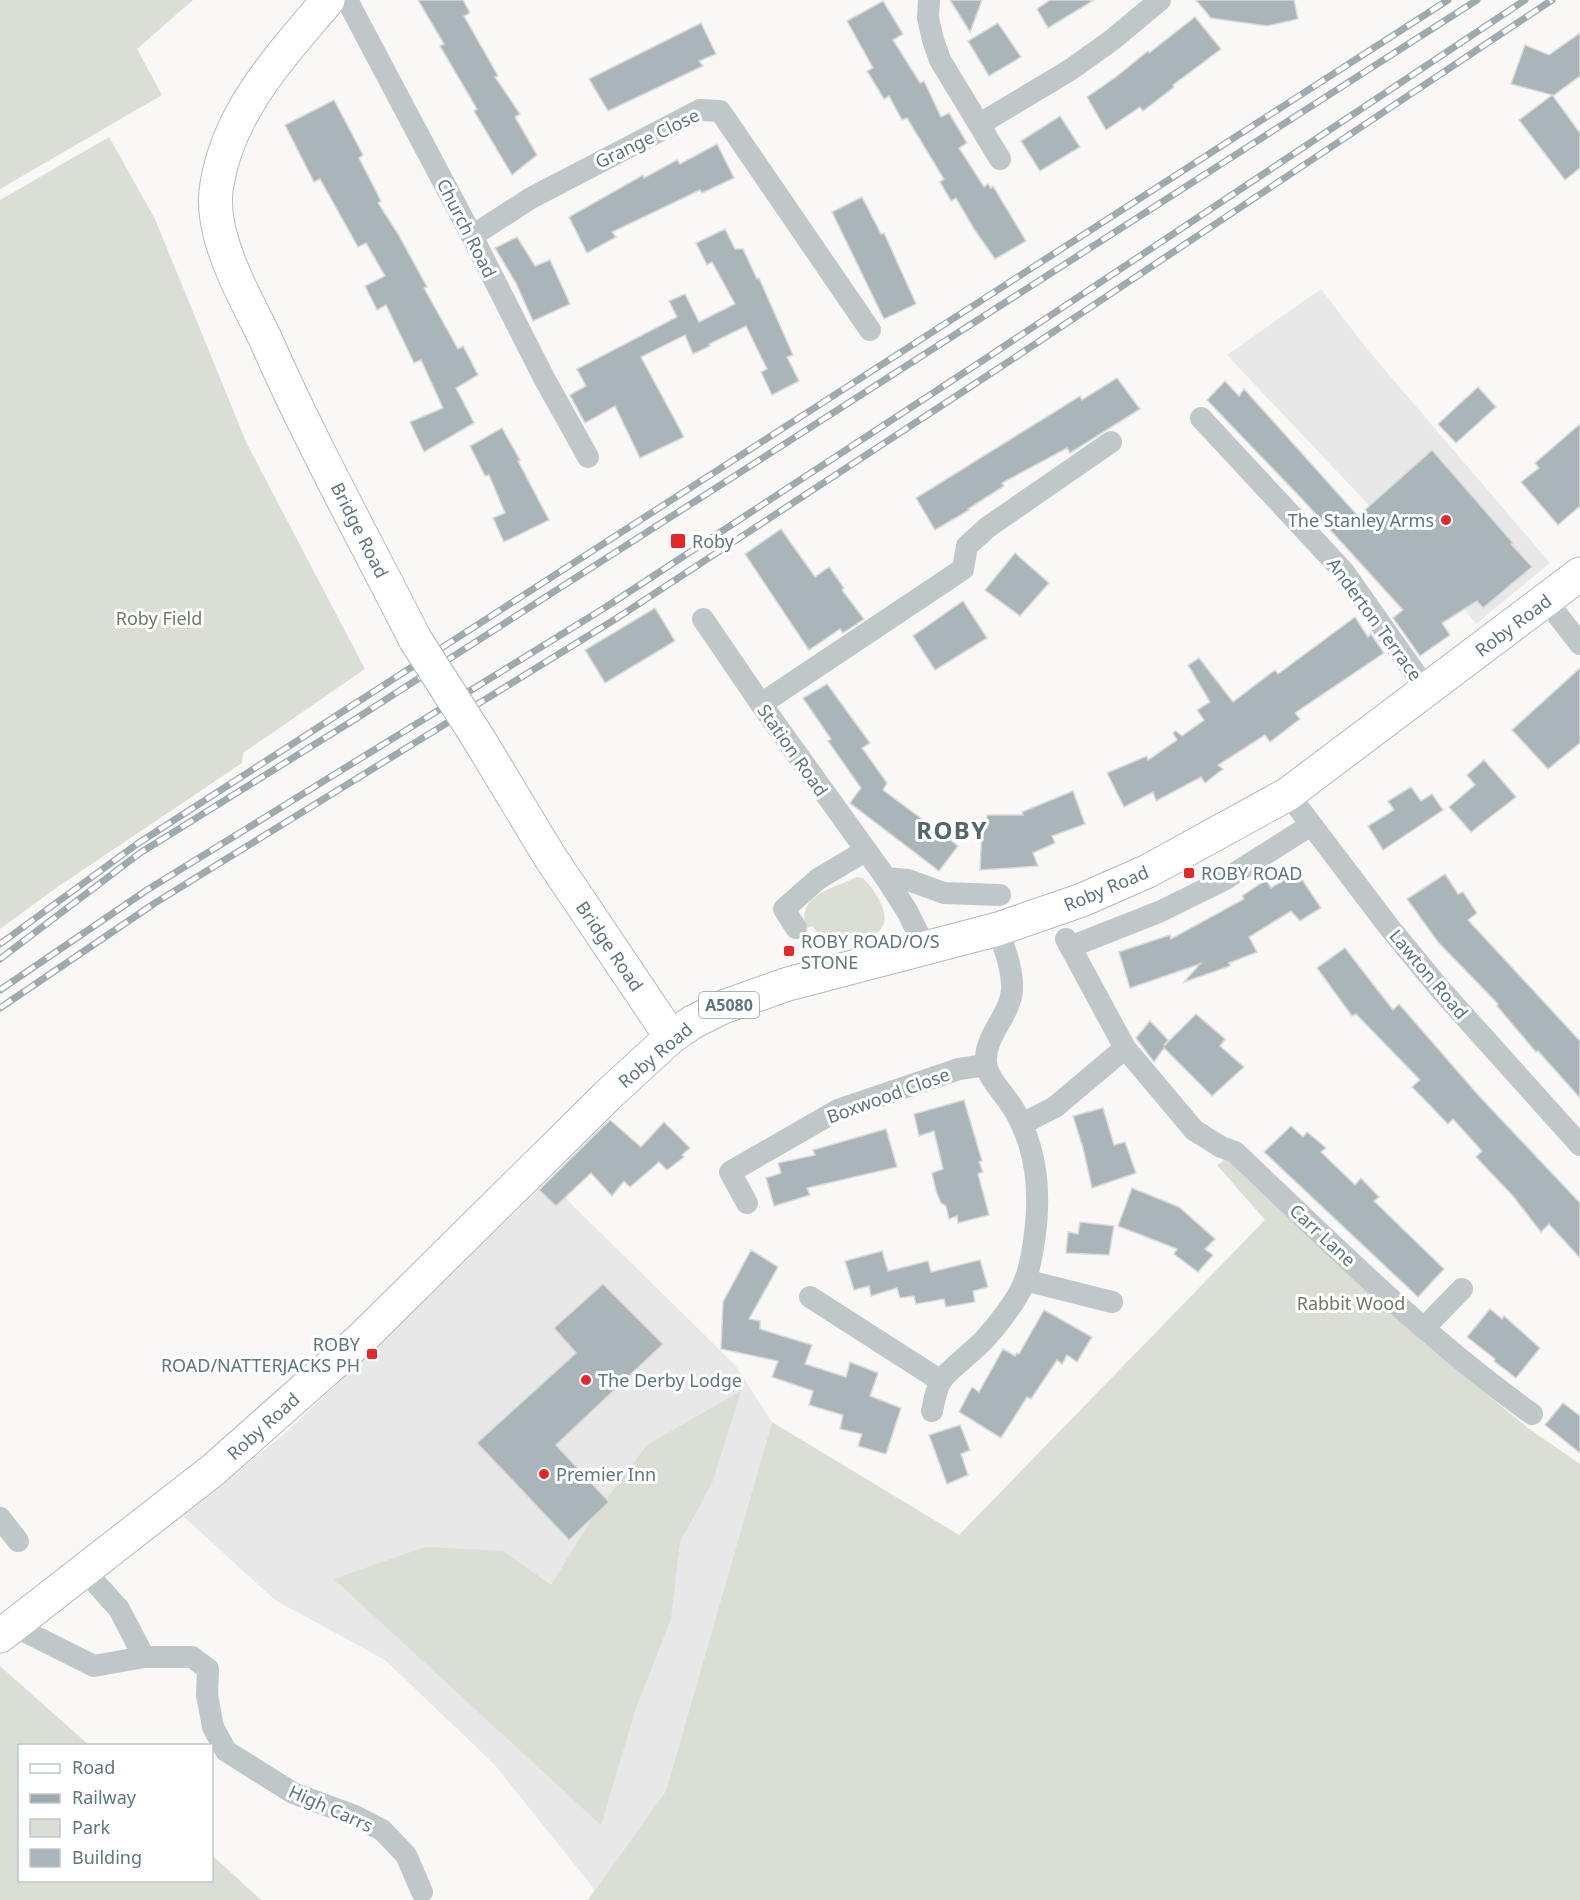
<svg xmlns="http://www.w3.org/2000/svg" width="1580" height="1900" font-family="'Noto Sans',sans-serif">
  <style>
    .built { fill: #e7e8e7 }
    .green { fill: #daded5 }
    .building { fill: #a9b5b8; stroke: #dbdad8; stroke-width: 1.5 }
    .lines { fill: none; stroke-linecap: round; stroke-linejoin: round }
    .secondary-casing { stroke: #b2bbbe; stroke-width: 35 }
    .primary-casing { stroke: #b1b9bc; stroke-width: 35 }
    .street { stroke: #c0c7c9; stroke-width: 22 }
    .secondary { stroke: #fff; stroke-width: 33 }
    .primary { stroke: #fff; stroke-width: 33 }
    .rail-casing { stroke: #9faaae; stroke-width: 7 }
    .rail { stroke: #fff; stroke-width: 4.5; stroke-dasharray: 14; stroke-linecap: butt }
    .secondary-bridge-casing { stroke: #b2bbbe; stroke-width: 35; stroke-linecap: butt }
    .secondary-bridge { stroke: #fff; stroke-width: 33 }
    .poi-dot { fill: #e92627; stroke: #fff; stroke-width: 2 }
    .labels { text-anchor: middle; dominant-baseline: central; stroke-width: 6; stroke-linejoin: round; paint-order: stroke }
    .shield { fill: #fff; stroke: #8e9fa3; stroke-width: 1.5 }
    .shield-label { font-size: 16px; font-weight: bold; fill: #5e767c }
    .street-label { font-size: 18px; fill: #5e767c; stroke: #fff }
    .poi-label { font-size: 18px; fill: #5e767c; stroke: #fff; text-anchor: start }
    .park-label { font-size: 18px; fill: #6c7a62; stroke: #fff }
    .district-label { font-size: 24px; font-weight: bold; letter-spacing: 1.5px; fill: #55686d; stroke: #fff }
  </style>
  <rect width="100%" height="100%" fill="#f9f8f6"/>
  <g class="built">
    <polygon points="1321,289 1367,349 1550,563 1476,624 1448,589 1227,355"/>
    <polygon points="548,1181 736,1366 772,1422 666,1791 595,1890 494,1764 385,1660 275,1600 183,1516 288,1431"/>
  </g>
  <g class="green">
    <polygon points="0,0 193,0 137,49 162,95 0,189"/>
    <polygon points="109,137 155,219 247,444 365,669 243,753 242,763 56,888 0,929 0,200"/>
    <path d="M857 877 863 878C877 893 900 924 870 937 857 942 830 936 817 933L813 926 806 928C796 895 834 888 857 877Z"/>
    <polygon points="1227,1158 1425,1344 1528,1428 1580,1464 1580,1900 588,1900 666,1791 772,1422 959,1535 1265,1220 1217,1165"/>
    <polygon points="741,1391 712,1483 680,1542 671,1619 636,1708 601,1825 334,1579 425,1547 503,1551 551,1585 593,1517 647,1445"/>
    <polygon points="0,1666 89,1745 20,1746 20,1880 212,1880 212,1855 261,1900 0,1900"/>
  </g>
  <g class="building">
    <polygon points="418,0 463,0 470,13 464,16 498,76 495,77 520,114 515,117 537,155 512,175 474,111 477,109 440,46 444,44"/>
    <polygon points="950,0 982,0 970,32"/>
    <polygon points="1050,0 1094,0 1048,28 1037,9"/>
    <polygon points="1196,0 1294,0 1298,19 1267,26 1211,18"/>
    <polygon points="883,1 903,34 893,40 920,83 924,81 941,117 949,113 967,143 959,148 984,187 988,184 991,188 993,186 1026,241 995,259 974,229 956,198 951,201 940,182 944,179 907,118 902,120 889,96 884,99 867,71 873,68 847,21"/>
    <polygon points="1195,17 1221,49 1173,85 1174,87 1143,111 1140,107 1106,130 1087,97 1116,77 1148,51 1149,53"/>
    <polygon points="701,23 716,54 699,61 703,66 608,111 589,79"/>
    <polygon points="998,23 1021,57 989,76 968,41"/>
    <polygon points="1580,33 1580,76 1553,96 1580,133 1580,168 1565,180 1519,120 1552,95 1511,84 1525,45 1549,55"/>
    <polygon points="334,100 363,155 359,158 381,201 378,203 398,234 427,287 424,288 458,349 463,346 478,375 456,388 474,423 424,452 410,422 443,408 421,360 414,363 386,305 377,310 365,286 385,276 366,243 358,247 320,179 314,182 285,125"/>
    <polygon points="1060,116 1080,147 1040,171 1021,141"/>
    <polygon points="717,144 734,178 702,193 700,190 612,232 616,237 587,253 569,217 643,175 644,178 677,160 680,164"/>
    <polygon points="862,197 881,234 884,233 916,304 884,319 832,212"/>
    <polygon points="725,229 735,249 743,249 757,279 759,278 793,355 787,357 799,381 772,395 761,372 767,369 746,326 709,344 710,346 693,354 685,335 641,357 684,437 640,458 615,406 585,423 570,395 586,386 577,369 677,317 669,301 685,294 699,322 735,304 712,262 707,265 696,243"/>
    <polygon points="517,237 535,266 550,260 570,304 533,321 516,283 495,248"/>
    <polygon points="1117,378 1140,409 1070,453 1067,448 1002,483 1004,486 968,509 969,510 935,530 916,498 1080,396 1082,400"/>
    <polygon points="1225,381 1239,396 1244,389 1358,516 1432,450 1513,543 1511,544 1532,567 1483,608 1477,601 1442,623 1450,635 1420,656 1393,618 1403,610 1303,500 1207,400"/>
    <polygon points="1478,387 1496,407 1456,443 1438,424"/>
    <polygon points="1580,424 1580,506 1558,525 1521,482 1539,468 1535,463"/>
    <polygon points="502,428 520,460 518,461 549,520 504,542 493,518 505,513 489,475 485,476 470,446"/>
    <polygon points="781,529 815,577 829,567 844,588 842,590 864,619 843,633 840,629 809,650 745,554"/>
    <polygon points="1015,553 1049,583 1020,616 985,590"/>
    <polygon points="963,601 987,638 935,670 913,636"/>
    <polygon points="655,608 675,641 605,683 585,650"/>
    <polygon points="1355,617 1368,637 1371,634 1384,653 1295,713 1300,719 1270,742 1265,735 1218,765 1223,769 1205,783 1201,777 1156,801 1153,792 1124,807 1107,773 1147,756 1148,760 1177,740 1173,733 1176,731 1182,736 1204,720 1197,710 1210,702 1188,665 1199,658 1233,702 1275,670 1278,674"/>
    <polygon points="1580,668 1580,743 1548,769 1512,730"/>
    <polygon points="827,684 870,743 862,748 887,783 883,790 958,846 939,871 850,803 861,788 828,741 831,739 803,698"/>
    <polygon points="1484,760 1516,797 1471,832 1449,807 1475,785 1467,775"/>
    <polygon points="1411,787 1421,801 1432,794 1443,810 1383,850 1368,826 1394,810 1388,801"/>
    <polygon points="1073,791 1085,824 1052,836 1055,843 1033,853 1038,866 980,870 982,826 987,828 987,815 1023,815 1022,812"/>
    <polygon points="1297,872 1321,908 1300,921 1291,911 1249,937 1257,952 1229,963 1230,966 1184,982 1200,964 1130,988 1119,952 1170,935 1171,939 1244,899 1242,896 1266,880 1271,888"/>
    <polygon points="1445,874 1458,894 1463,892 1477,913 1468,920 1580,1041 1580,1098 1538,1051 1536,1052 1497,1006 1498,1004 1438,942 1407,899"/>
    <polygon points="1345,948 1393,1010 1399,1004 1479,1096 1580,1203 1580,1258 1549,1224 1541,1232 1513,1196 1476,1157 1482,1151 1453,1119 1448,1124 1412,1087 1420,1080 1356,1014 1352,1016 1317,968"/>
    <polygon points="1196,1014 1225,1039 1220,1046 1244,1067 1212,1096 1164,1048 1154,1062 1136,1038 1150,1021 1168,1040 1164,1046"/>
    <polygon points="964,1100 982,1161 979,1162 983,1172 978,1174 989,1215 958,1223 957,1216 949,1219 946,1206 941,1203 936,1191 932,1173 943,1169 934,1131 919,1136 914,1114"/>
    <polygon points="1103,1108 1114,1145 1125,1142 1136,1173 1092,1188 1083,1148 1073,1116"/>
    <polygon points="610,1120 641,1147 664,1122 690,1148 682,1155 684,1157 667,1170 659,1162 630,1187 624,1181 612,1196 591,1173 556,1206 539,1190"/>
    <polygon points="1291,1126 1303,1137 1307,1132 1326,1148 1321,1152 1355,1185 1361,1178 1379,1197 1374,1201 1444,1269 1418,1297 1264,1152"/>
    <polygon points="886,1129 897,1167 807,1188 810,1195 774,1206 766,1178 781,1173 778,1163 815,1155 813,1150"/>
    <polygon points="1132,1188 1179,1207 1215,1239 1205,1249 1213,1255 1198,1272 1174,1254 1177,1249 1118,1226"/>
    <polygon points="1080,1222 1114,1226 1109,1255 1066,1253 1068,1232 1078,1234"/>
    <polygon points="751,1250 778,1267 749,1319 760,1321 760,1329 812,1345 805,1364 846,1377 850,1362 878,1373 870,1396 901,1408 886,1454 858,1446 862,1434 840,1429 843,1415 809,1405 813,1391 772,1377 778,1361 721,1349 723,1302"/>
    <polygon points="882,1251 888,1271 928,1261 931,1272 980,1260 988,1287 973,1291 975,1302 946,1307 944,1299 916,1304 914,1296 900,1298 897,1288 871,1296 869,1286 854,1290 845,1261"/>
    <polygon points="603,1284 663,1344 556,1445 609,1502 569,1540 477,1443 576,1353 554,1328"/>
    <polygon points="1490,1309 1502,1319 1504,1316 1540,1348 1516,1378 1494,1361 1495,1359 1467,1337"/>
    <polygon points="1044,1310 1092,1337 1077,1362 1067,1355 1062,1364 1057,1360 1031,1399 1027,1397 1001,1438 959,1412 972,1387 979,1392 1003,1349 1015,1356 1017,1353 1019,1354"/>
    <polygon points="1563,1403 1580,1416 1580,1453 1545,1425"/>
    <polygon points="960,1425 970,1450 961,1454 968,1475 947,1484 929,1435"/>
  </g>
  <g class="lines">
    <defs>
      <g id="secondary">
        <path d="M328 0C282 55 229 110 217 184 214 200 216 218 220 234 229 270 249 305 265 338 310 441 365 540 415 639"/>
        <polyline points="480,741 550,857 671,1037"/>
      </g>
      <polyline id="primary" points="0,1636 213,1470 361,1339 608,1095 671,1037 693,1022 723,1007 788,984 998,929 1082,900 1148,871 1288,794 1580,574"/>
    </defs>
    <use href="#secondary" class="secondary-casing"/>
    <use href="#primary" class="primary-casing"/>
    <g class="street">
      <polyline points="347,0 472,236 544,378 588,457"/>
      <polyline points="929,0 928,18 933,40 940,60 1000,159"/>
      <polyline points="980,124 1070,70 1112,40 1160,0"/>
      <polyline points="472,236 531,198 700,110 720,111 870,330"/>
      <polyline points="1201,418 1344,572 1427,690"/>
      <polyline points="1546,600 1580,644"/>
      <polyline points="703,619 761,704 886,878 907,911 925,947"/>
      <polyline points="761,704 963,569 967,546 988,527 1111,442"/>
      <polyline points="1288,794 1389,927 1440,989 1580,1145"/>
      <polyline points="886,878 908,880 944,893 1000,895"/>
      <polyline points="796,928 784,909 818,879 865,851"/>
      <path d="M1066 939 1125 1048 1194 1130 1221 1147 1235 1152C1330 1242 1425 1338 1532 1414"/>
      <polyline points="1070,947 1159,912 1224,880 1311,825"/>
      <polyline points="1022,1124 1055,1107 1125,1048"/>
      <polyline points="747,1203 730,1172 838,1110 959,1069 986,1065"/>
      <polyline points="1025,1280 1112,1302"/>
      <polyline points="810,1297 941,1381"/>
      <polyline points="1425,1327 1462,1289"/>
      <path d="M932 1411C934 1402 936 1389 941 1381 948 1370 974 1351 984 1340 997 1326 1018 1299 1025 1281 1033 1258 1038 1219 1037 1195 1037 1165 1028 1130 1011 1105 1003 1092 987 1078 986 1062 984 1036 1010 1016 1012 990 1013 969 1004 948 998 929"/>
      <polyline points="0,1518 18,1541"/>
      <polyline points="84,1570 119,1609 144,1657"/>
      <polyline points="14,1626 94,1666 144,1657 192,1657 208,1669 207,1695 213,1727 226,1751 293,1793 355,1816 382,1830 406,1855 422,1892"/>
    </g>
    <use href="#secondary" class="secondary"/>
    <use href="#primary" class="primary"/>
    <defs>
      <g id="rail">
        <polyline points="0,944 137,844 1448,0"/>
        <polyline points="0,959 140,853 357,718 1477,0"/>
        <polyline points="0,990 147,890 606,607 991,355 1525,0"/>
        <polyline points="0,1008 155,903 614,620 999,368 1552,0"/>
      </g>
    </defs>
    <use href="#rail" class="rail-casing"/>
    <use href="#rail" class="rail"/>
    <defs>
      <polyline id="secondary-bridge" points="415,639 480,741"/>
    </defs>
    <use href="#secondary-bridge" class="secondary-bridge-casing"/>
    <use href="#secondary-bridge" class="secondary-bridge"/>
  </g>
  <g class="poi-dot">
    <circle cx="1446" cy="520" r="6"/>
    <rect x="670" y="533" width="16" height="16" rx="3"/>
    <rect x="1183" y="867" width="12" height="12" rx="3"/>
    <rect x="783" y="945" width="12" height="12" rx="3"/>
    <rect x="366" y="1348" width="12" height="12" rx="3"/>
    <circle cx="586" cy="1380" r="6"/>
    <circle cx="544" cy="1474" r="6"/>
  </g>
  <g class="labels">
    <rect class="shield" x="699" y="992" width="60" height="26" rx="4.5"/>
    <g class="shield-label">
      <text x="729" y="1005">A5080</text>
    </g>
    <g class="street-label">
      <text transform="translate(647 138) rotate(-26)">Grange Close</text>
      <text transform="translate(467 228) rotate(63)">Church Road</text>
      <text transform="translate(360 530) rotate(63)">Bridge Road</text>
      <text transform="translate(1375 619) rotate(54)">Anderton Terrace</text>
      <text transform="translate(1513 625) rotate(-37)">Roby Road</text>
      <text transform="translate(793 750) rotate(55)">Station Road</text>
      <text transform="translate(1106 888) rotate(-23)">Roby Road</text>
      <text transform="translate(610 946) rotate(56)">Bridge Road</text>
      <text transform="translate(1429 974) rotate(50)">Lawton Road</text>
      <text transform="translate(655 1055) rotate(-40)">Roby Road</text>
      <text transform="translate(888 1095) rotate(-20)">Boxwood Close</text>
      <text transform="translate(1323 1235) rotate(43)">Carr Lane</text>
      <text transform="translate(263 1426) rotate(-42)">Roby Road</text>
      <text transform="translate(331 1808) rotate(24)">High Carrs</text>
    </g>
    <g class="poi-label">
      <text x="1434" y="520" text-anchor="end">The Stanley Arms</text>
      <text x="692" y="541">Roby</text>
      <text x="1201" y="873">ROBY ROAD</text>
      <text x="801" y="941">ROBY ROAD/O/S<tspan x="801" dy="21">STONE</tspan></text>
      <text x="360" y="1344" text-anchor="end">ROBY<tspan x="360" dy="21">ROAD/NATTERJACKS PH</tspan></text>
      <text x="598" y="1380">The Derby Lodge</text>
      <text x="556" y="1474">Premier Inn</text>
    </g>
    <g class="park-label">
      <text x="159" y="618">Roby Field</text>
      <text x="1351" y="1303">Rabbit Wood</text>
    </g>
    <g class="district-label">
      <text x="952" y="829">ROBY</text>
    </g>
  </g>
  <rect x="18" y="1744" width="195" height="138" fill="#ffffff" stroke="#bfc8cb" stroke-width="1.5"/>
  <rect x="30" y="1764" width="30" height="9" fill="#ffffff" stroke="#bfc8cb" stroke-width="1.5"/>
  <text x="72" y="1774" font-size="18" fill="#5e767c">Road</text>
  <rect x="30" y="1794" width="30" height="9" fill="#9faaae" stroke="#bfc8cb" stroke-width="1.5"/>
  <text x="72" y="1804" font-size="18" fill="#5e767c">Railway</text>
  <rect x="30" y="1819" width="30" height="18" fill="#daded5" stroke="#bfc8cb" stroke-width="1.5"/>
  <text x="72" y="1834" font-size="18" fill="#5e767c">Park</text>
  <rect x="30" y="1849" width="30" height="18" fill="#a9b5b8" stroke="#bfc8cb" stroke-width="1.5"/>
  <text x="72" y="1864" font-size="18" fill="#5e767c">Building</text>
</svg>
